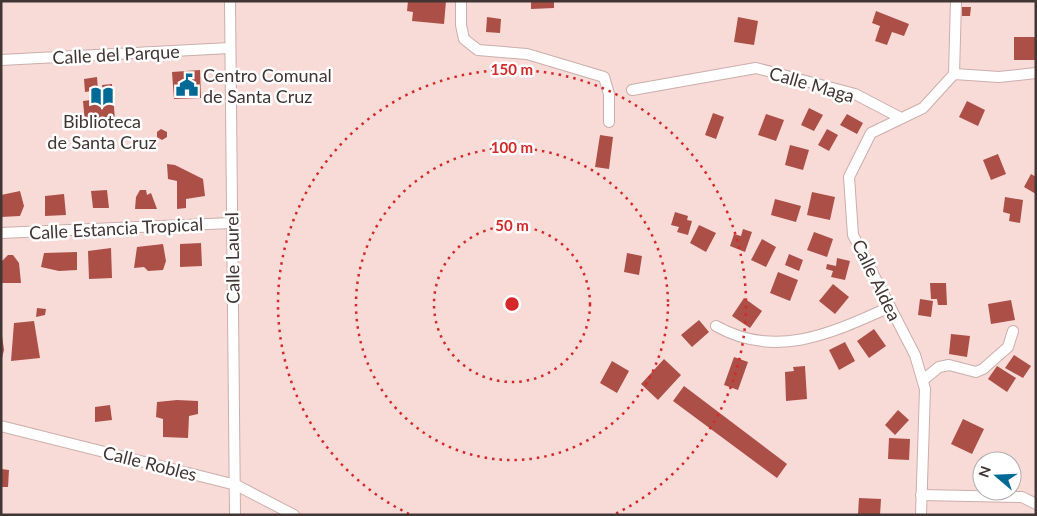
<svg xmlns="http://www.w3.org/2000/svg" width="1037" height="516" font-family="Lato,sans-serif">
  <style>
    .building { fill: #ab4f47 }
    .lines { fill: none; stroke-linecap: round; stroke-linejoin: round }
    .street-casing { stroke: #cbafab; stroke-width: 12 }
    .street { stroke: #fff; stroke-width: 10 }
    .ring { fill: none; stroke: #d62828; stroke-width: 2.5; stroke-dasharray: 2.5 5 }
    .labels { text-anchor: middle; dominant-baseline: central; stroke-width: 5; stroke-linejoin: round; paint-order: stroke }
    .street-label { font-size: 18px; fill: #413634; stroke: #fff }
    .poi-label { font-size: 18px; fill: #413634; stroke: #fff; text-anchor: start }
    .centre { fill: #d62828; stroke: #fff; stroke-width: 2.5 }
    .ring-label { font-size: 15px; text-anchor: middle; font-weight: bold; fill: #d62828; stroke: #fff; stroke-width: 5; stroke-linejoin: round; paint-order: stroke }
  </style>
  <rect width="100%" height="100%" fill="#f8dad7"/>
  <g class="building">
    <polygon points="408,1 446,1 444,24 412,21 413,12 407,11"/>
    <polygon points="531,1 554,1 554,8 531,9"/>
    <polygon points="962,7 971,7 970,16 962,16"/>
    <polygon points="876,11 909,24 904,36 892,32 887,45 875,41 880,26 872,23"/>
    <polygon points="487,17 501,19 500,33 486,32"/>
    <polygon points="738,17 758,21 754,45 734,42"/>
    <rect x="1014" y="37" width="22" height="23"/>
    <polygon points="200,70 201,98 174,99 172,72"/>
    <polygon points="97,77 98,90 85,92 84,79"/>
    <polygon points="112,84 112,90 103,90 102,85"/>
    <polygon points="98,91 98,94 113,93 115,121 85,123 83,101 91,100 90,92"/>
    <polygon points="967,101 985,110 978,126 959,117"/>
    <polygon points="809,108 823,115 814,131 801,125"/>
    <polygon points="713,113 724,117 716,139 705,135"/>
    <polygon points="766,114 784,120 776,141 758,135"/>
    <polygon points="847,114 863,123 857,134 840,125"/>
    <polygon points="161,129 167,132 167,137 162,140 157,137 157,132"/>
    <polygon points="827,129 838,135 829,151 818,145"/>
    <polygon points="600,135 613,137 609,169 595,167"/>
    <polygon points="790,145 809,150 803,170 785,165"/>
    <polygon points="998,154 1006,174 991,180 983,160"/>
    <polygon points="167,164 175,165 203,179 205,196 186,199 186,208 177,209 177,181 168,179"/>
    <polygon points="1031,174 1036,177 1036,194 1024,187"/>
    <polygon points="107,190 109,208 93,208 91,191"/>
    <polygon points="140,190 146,190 147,195 151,193 157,209 135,209 136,197"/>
    <polygon points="20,191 24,206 20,216 1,217 1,195"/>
    <polygon points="812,192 835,197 830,220 807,215"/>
    <polygon points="64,194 66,215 45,216 45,196"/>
    <polygon points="1005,197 1023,200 1020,223 1009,221 1010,214 1003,212"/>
    <polygon points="775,199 801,206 796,222 771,215"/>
    <polygon points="675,212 688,216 687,220 692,221 688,235 677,232 679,227 671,225"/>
    <polygon points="699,225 716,233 706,252 690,243"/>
    <polygon points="743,229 752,232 745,252 730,246 734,234 741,236"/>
    <polygon points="814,232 833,239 827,257 807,250"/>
    <polygon points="762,239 776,247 766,267 751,260"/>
    <polygon points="201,243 202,266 180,267 180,244"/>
    <polygon points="163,244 166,261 163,270 148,271 144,267 134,268 137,247"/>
    <polygon points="111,248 112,278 89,279 88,251"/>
    <polygon points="77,252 77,270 59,271 41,267 44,253"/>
    <polygon points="627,253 642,256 639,275 624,272"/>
    <polygon points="789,254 803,260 799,271 785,265"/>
    <polygon points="8,255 13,255 19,263 21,283 2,283 2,261"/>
    <polygon points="837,258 850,261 845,280 831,277 833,271 826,269 827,264 836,266"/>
    <polygon points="778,272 798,280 790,301 770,293"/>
    <polygon points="930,283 946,283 947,305 938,305 937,299 931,299"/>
    <polygon points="833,284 849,297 835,314 819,301"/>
    <polygon points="744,298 762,311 750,328 732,316"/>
    <polygon points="920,299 933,301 931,317 918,315"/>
    <polygon points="1011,300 1015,320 991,324 988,304"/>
    <polygon points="37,308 46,309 45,315 36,317"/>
    <polygon points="699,320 709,332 692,347 681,335"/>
    <polygon points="34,321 40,358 11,361 14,323"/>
    <polygon points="874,329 886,346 869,358 857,341"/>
    <polygon points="951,334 970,336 967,357 949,354"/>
    <polygon points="2,336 4,350 2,358 1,358"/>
    <polygon points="845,342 855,361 839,370 829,350"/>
    <polygon points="1014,355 1031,366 1023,378 1005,368"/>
    <polygon points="734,357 748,362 738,390 724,385"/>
    <polygon points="664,359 681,375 658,400 641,384"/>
    <polygon points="612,361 629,371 617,393 600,383"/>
    <polygon points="805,366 807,399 786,401 785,372 794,371 793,367"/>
    <polygon points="997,366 1016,378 1007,392 988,379"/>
    <polygon points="684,386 787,464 777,478 673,401"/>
    <polygon points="177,400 198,401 198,414 189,416 188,438 163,437 163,419 156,417 157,402"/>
    <polygon points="110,405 112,420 95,422 95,407"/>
    <polygon points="898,410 909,420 895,435 885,425"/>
    <polygon points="963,419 984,429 972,454 951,444"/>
    <polygon points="889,438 910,439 909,460 888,459"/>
    <polygon points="1,469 9,470 8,487 1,487"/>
    <polygon points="859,498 881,499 880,515 858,515"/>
  </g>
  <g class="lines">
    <defs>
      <g id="street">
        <polyline points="230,1 235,515"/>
        <polyline points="461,1 461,25 464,39 478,50 527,54 604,77 609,94 609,122"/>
        <polyline points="1,60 230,48"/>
        <polyline points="954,74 999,77 1036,73"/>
        <polyline points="632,90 756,68 855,94 901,118"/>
        <polyline points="1,233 231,223"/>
        <path d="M716 326C776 360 832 333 890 307"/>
        <polyline points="923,380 939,367 949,365 976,372 983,369 1008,347 1013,331"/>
        <polyline points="1,426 236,485 294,515"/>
        <polyline points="921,495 1022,497 1036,504"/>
        <polyline points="921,515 925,389 915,355 853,235 849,177 871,133 923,108 954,74 956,1"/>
      </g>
    </defs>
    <use href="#street" class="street-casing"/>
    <use href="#street" class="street"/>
  </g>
  <g class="ring">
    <circle cx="512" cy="304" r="78"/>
    <circle cx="512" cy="304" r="156"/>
    <path d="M409 514A234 234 0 1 1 615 514"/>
  </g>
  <defs>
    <symbol id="civic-bare" viewBox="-9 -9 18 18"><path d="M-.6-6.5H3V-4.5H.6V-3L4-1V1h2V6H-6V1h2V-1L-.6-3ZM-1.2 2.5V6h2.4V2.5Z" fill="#006a97" stroke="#fff" stroke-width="2.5" paint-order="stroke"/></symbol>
    <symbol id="library-bare" viewBox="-9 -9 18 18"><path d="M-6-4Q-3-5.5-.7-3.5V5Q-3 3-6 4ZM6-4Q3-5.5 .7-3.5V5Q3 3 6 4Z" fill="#006a97" stroke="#fff" stroke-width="2.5" paint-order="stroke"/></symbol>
  </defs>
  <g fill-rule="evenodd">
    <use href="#civic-bare" x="171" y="69" width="32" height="32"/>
    <use href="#library-bare" x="86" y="80" width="32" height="32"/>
  </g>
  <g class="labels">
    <g class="street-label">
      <text transform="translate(116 54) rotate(-3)">Calle del Parque</text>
      <text transform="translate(812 84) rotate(16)">Calle Maga</text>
      <text transform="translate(116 228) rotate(-3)">Calle Estancia Tropical</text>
      <text transform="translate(232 258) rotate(-91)">Calle Laurel</text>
      <text transform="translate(877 280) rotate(64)">Calle Aldea</text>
      <text transform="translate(150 463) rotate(14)">Calle Robles</text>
    </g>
    <g class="poi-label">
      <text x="203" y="75">Centro Comunal<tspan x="203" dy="21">de Santa Cruz</tspan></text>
      <text x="102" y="121" text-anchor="middle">Biblioteca<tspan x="102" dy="21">de Santa Cruz</tspan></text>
    </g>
  </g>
  <circle cx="512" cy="304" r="8" class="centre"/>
  <g class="ring-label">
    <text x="512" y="75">150 m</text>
    <text x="512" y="153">100 m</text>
    <text x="512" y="231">50 m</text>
  </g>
  <rect width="1037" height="516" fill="none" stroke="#413634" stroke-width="5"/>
  <g transform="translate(997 476) rotate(289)"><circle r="24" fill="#ffffff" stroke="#b3afae"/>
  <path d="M0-4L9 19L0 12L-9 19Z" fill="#006a97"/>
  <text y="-8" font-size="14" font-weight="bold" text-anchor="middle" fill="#413634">N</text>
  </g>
</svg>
